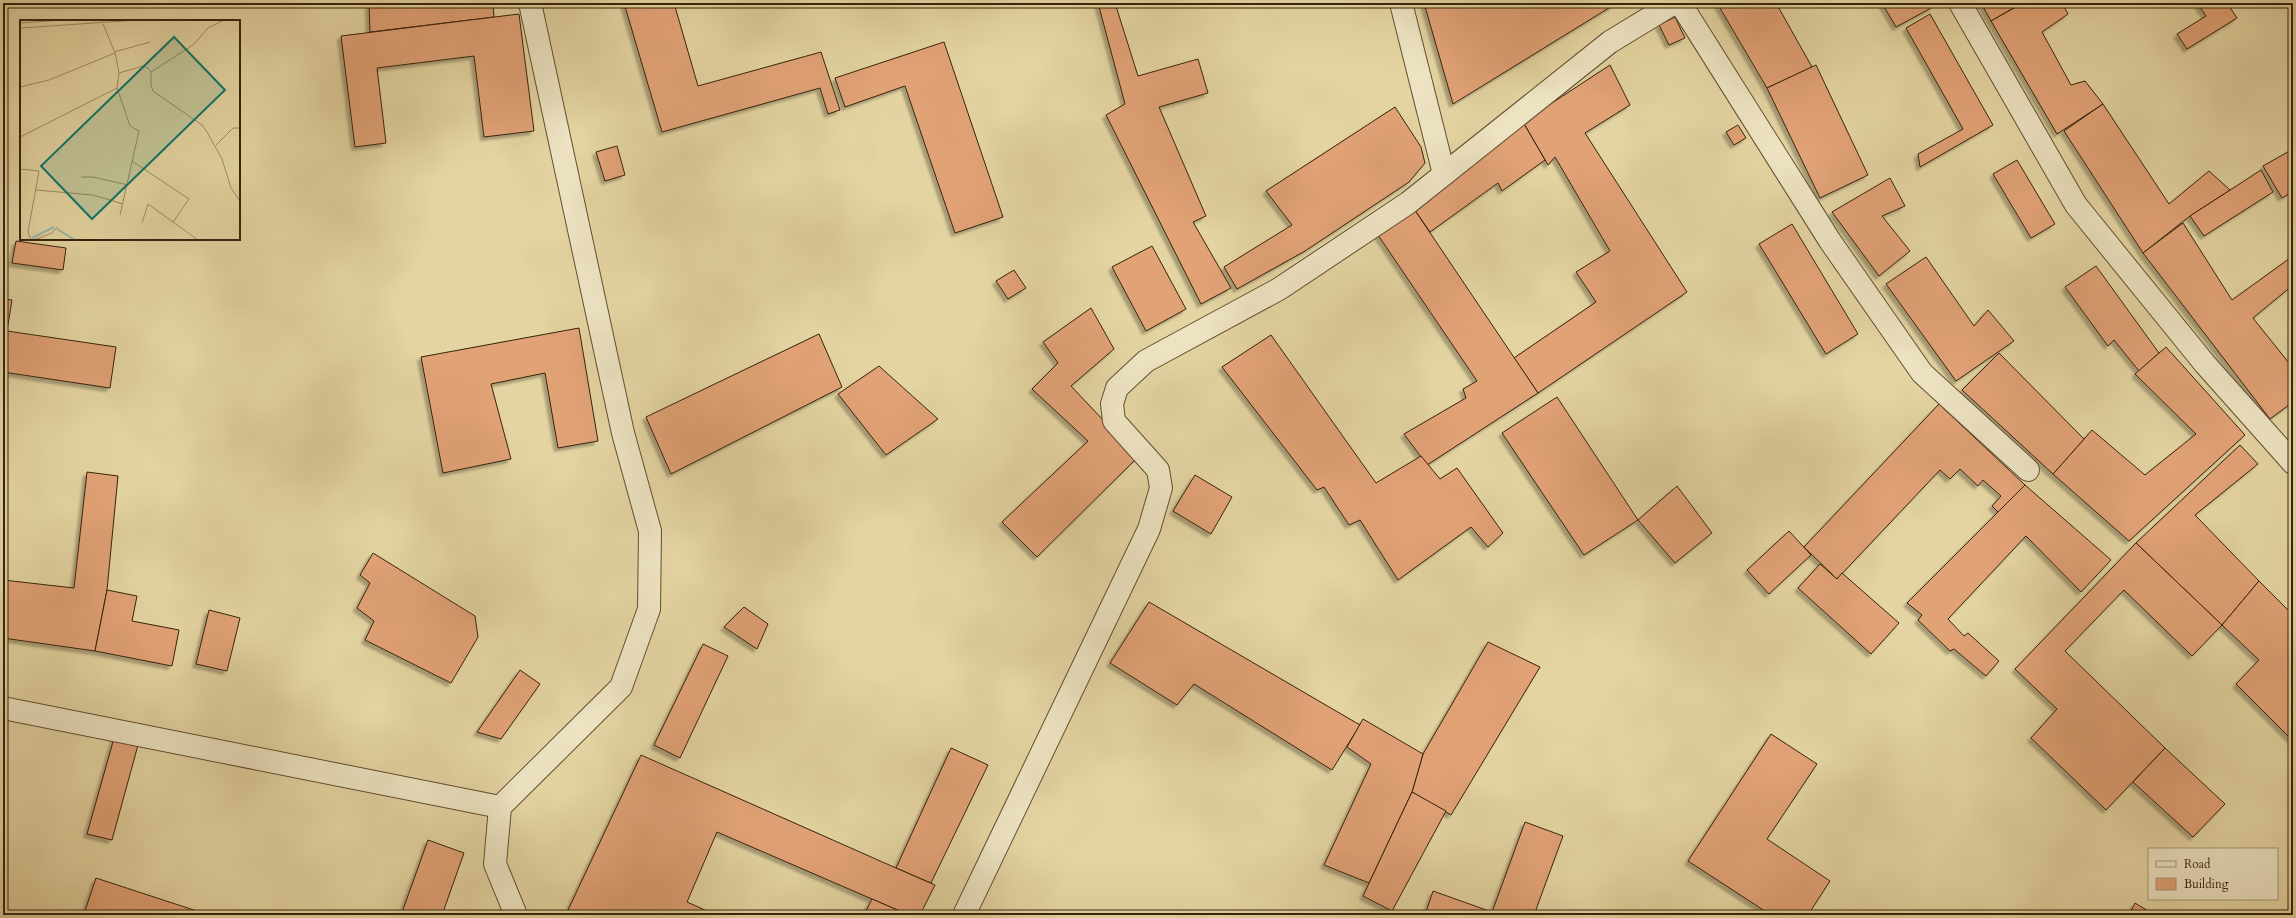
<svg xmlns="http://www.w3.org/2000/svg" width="2296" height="918" font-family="Cardo,serif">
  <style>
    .building { fill: #e1a276; stroke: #36230c; filter: url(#shadow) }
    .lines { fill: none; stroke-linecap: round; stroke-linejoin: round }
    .street-casing { stroke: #614f31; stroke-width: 24 }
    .street { stroke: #ede3c2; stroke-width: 22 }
    .inset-river { fill: none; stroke: #96b7ab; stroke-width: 2 }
    .inset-road { fill: none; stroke: #9e8d65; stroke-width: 1 }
    .view { fill: #0f766e; fill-opacity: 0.15; stroke: #0f766e; stroke-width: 2 }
    .inset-edge { fill: none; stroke: #36230c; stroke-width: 2 }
  </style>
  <defs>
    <filter id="shadow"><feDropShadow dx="-3.5" dy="3.5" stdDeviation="1" flood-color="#0004"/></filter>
  </defs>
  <rect width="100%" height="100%" fill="#e3d4a1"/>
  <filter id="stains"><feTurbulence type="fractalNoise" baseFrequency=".005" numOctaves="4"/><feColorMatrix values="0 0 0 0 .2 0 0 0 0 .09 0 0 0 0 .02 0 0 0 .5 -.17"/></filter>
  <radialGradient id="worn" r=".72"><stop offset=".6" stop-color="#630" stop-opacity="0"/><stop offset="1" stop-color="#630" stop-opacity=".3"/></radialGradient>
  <g class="building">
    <polygon points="369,3 493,3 494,17 370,32"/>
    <polygon points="624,3 674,3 698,86 821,52 840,110 828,114 820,88 662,132"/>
    <polygon points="1098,3 1115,3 1138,76 1198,59 1208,93 1159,107 1206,216 1193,222 1231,288 1201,304 1106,115 1125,104"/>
    <polygon points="1424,3 1502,3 1503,5 1507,3 1617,3 1453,104"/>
    <polygon points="1717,3 1776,3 1812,67 1767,88"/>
    <polygon points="1882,3 1931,3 1933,7 1896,27"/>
    <polygon points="1981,3 2022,3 1991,21"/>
    <polygon points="2023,3 2062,3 2068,14 2042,32 2071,85 2085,81 2103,104 2057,134 1991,21"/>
    <polygon points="2197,3 2227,3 2237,18 2187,49 2177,34 2206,16"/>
    <polygon points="519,14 534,131 484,137 474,56 377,68 386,143 355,147 341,36"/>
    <polygon points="1930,14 1993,125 1920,167 1918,154 1963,129 1906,28"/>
    <polygon points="1675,17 1685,38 1669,45 1659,25"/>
    <polygon points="944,42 1003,217 955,233 905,86 845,107 835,78"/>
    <polygon points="1610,65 1630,105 1585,133 1687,292 1538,393 1514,358 1596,302 1576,272 1610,251 1555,157 1548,165 1523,122"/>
    <polygon points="1816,65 1868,175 1820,198 1767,88"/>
    <polygon points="2103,104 2169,204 2209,171 2230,190 2190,216 2143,253 2064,131"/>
    <polygon points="1395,107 1421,147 1425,163 1409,182 1305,251 1237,289 1224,267 1292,225 1266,191"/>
    <polygon points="1523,122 1545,160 1502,191 1498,183 1430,232 1412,206"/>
    <polygon points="1738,125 1746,138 1734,145 1726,132"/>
    <polygon points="617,146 625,175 605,181 596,152"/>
    <polygon points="2293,149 2293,191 2282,198 2263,166"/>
    <polygon points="2017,160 2055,224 2031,238 1993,174"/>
    <polygon points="2261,170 2273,192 2204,236 2190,216"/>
    <polygon points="1890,178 1905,206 1882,216 1910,251 1879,276 1832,212"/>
    <polygon points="1412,206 1538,393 1427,465 1404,434 1466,398 1463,389 1477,381 1378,235"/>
    <polygon points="2183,223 2232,300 2293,256 2293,285 2253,318 2293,368 2293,402 2270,419 2143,253"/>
    <polygon points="1792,224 1858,334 1826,354 1759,244"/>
    <polygon points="16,241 66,248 63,270 12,263"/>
    <polygon points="1152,246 1186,309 1146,331 1112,267"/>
    <polygon points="1926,257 1974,326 1988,310 2014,341 1956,381 1886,284"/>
    <polygon points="2096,266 2159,353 2139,371 2114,340 2108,346 2065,287"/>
    <polygon points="1014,270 1026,288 1008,299 996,281"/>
    <polygon points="3,299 12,300 7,331 116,347 110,388 3,372"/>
    <polygon points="1091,308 1114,349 1071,386 1138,457 1037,557 1002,522 1088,441 1032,389 1058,363 1043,342"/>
    <polygon points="579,328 598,441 558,448 545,373 491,384 511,459 443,473 421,357"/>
    <polygon points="819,334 842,387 671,474 646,417"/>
    <polygon points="1271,335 1376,483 1421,456 1440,479 1457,468 1503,533 1488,547 1471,527 1398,580 1360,520 1349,525 1324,487 1317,490 1222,367"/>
    <polygon points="2166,347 2245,435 2129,541 2053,474 2092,430 2145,475 2196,434 2135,374"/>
    <polygon points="1999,353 2084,439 2053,474 1962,390"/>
    <polygon points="879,366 938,419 886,455 838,394"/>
    <polygon points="1557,397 1638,520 1584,555 1502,433"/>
    <polygon points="1939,404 2025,485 1998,512 1992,506 2001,496 1983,480 1978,486 1960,469 1950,479 1940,470 1837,579 1804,547"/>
    <polygon points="2240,445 2258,464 2195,515 2259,581 2222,625 2136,543"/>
    <polygon points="87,472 118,476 107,590 95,651 3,638 3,580 74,588"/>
    <polygon points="1195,475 1232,497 1211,534 1173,511"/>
    <polygon points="2025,485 2111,560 2081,592 2026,536 1948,619 1964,636 1968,633 1999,661 1986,676 1954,649 1950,651 1918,620 1922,615 1907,603"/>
    <polygon points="1677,486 1712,533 1675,563 1638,520"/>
    <polygon points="1789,531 1811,555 1769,594 1747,570"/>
    <polygon points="2136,543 2222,625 2192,656 2124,590 2065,651 2165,748 2106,810 2031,738 2057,709 2015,669"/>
    <polygon points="373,553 475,616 478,637 451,683 365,640 374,621 357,608 370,583 360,575"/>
    <polygon points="1820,564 1837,579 1842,573 1899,623 1871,654 1798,588"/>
    <polygon points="2259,581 2293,615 2292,740 2236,684 2259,660 2222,625"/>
    <polygon points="107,590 137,596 132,621 179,630 172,666 95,651"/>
    <polygon points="1149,602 1360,725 1332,770 1194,684 1177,705 1110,663"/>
    <polygon points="744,607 768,624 757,649 724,627"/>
    <polygon points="209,610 240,618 227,671 196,664"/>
    <polygon points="1488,642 1540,667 1451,815 1412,792 1423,754"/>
    <polygon points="703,644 728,656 680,758 654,745"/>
    <polygon points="520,670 540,684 501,739 477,732"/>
    <polygon points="1363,719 1423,754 1412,792 1369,883 1324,865 1371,764 1347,747"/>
    <polygon points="1771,734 1817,764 1767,839 1830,881 1808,915 1771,915 1688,861"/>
    <polygon points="114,738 138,745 112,840 87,834"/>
    <polygon points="951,748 988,765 931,883 896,868"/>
    <polygon points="2165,748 2225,804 2193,837 2133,782"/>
    <polygon points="641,755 896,868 935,885 920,915 909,915 717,832 687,902 716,915 580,915 568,910"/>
    <polygon points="1412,792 1446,811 1392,911 1363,896"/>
    <polygon points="1525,822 1563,836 1534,915 1425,915 1433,891 1492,912"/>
    <polygon points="428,840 464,853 442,915 401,915"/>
    <polygon points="96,878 209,915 86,915 84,914"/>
    <polygon points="872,899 909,915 864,915"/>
    <polygon points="2135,903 2155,915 2129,915"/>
  </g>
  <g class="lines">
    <defs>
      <g id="street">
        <polyline points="1401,3 1444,174"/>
        <polyline points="1680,3 1830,241 1922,373 2028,470"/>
        <polyline points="1960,3 2076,205 2205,364 2293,463"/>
        <polyline points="3,708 500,807"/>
        <polyline points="516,915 495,864 500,807 621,687 649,609 650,531 623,433 530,3"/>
        <polyline points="964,915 1149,529 1161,488 1158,470 1114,421 1112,404 1117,388 1146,361 1279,289 1408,203 1610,42 1674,3"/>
      </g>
    </defs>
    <use href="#street" class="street-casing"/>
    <use href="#street" class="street"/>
  </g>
  <g transform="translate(20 20)">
    <rect width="220" height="220" fill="#e3d4a1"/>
    <path class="inset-river" d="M37 209 55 220M12 218 34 207"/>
    <path class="inset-road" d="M0 3 41 0M0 8 118 0M94 32 130 22M131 52 173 25 188 8 204 0M99 53 123 46 128 48 131 52V65L133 71 182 105 187 112 202 139 211 168 220 181M0 67 29 60 95 33M97 68 110 106 119 111 100 195M0 117 97 68 99 53 95 33 83 4M196 125 213 108H220M112 141 169 179 153 202 178 220M0 149 19 151 8 212 11 220M61 157H73L108 165M16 170 73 175 103 184M122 203 128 184 153 202M14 220 32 213 37 207"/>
    <path class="view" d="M154 17 205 70 72 199 21 146Z"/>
    <rect width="220" height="220" class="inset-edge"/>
  </g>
  <rect width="2296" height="918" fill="none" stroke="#e3d4a1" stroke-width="16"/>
  <rect x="4" y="4" width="2288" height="910" fill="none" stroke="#36230c" stroke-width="2"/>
  <rect x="8" y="8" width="2280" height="902" fill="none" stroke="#36230c"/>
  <rect x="2148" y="848" width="130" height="52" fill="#ede3c2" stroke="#a49679"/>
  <rect x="2156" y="861" width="20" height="6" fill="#ede3c2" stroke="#a49679"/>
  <text x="2184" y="868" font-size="12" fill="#36230c">Road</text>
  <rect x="2156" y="878" width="20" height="12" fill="#e1a276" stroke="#a49679"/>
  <text x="2184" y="888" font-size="12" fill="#36230c">Building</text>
  <rect width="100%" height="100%" filter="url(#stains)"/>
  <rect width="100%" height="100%" fill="url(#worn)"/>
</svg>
